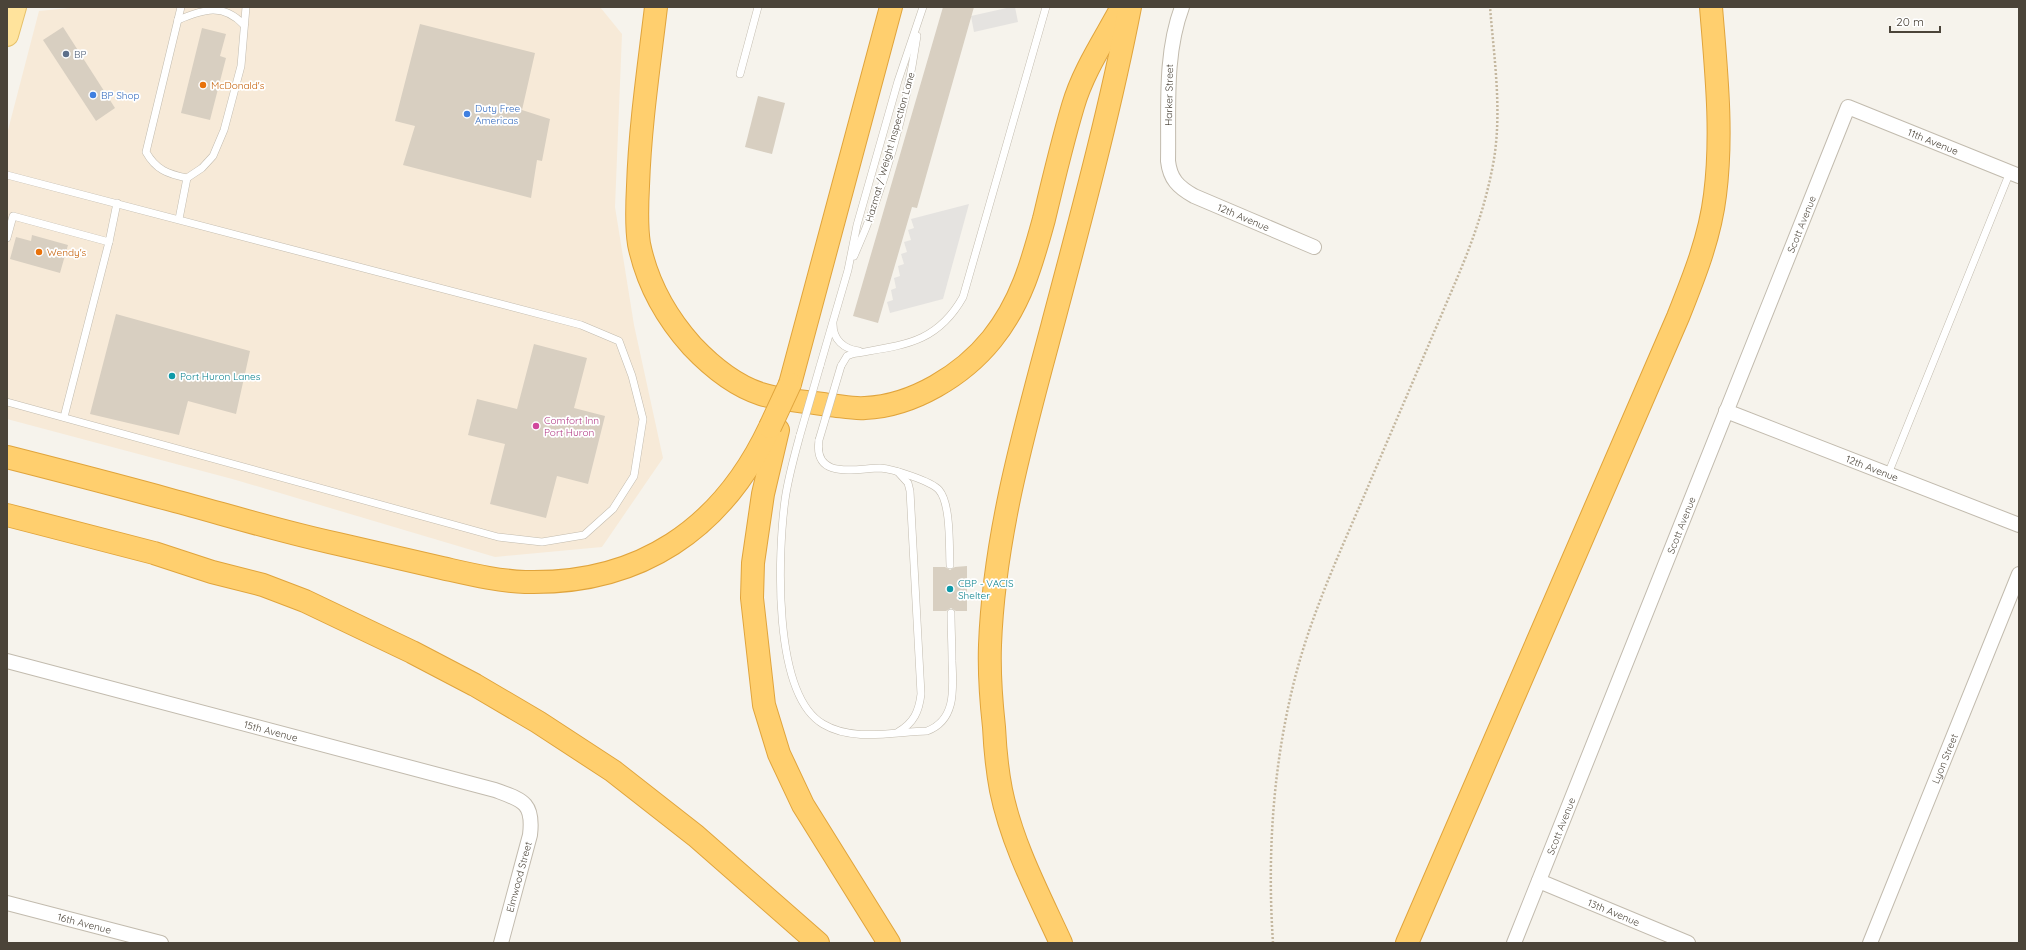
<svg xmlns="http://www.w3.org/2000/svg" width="2026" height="950" font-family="Quicksand,sans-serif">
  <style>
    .commercial { fill: #f7ead8 }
    .parking { fill: #e5e3e0 }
    .building { fill: #d8cfc1 }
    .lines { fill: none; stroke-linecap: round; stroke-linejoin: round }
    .lane-casing { stroke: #c2bbae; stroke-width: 8 }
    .street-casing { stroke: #c2bbae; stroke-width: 16 }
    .primary-casing { stroke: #e6c16a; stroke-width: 24 }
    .highway-casing { stroke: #e0a43c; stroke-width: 24 }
    .path { stroke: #c4b79f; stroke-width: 2.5; stroke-dasharray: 2 2; stroke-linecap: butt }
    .lane { stroke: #fff; stroke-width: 7 }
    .street { stroke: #fff; stroke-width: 14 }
    .primary { stroke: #ffe39c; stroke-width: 22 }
    .highway { stroke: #ffcf6e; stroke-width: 22 }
    .lane-bridge-casing { stroke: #c2bbae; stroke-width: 8; stroke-linecap: butt }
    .highway-bridge-casing { stroke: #e0a43c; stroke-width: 24; stroke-linecap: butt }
    .lane-bridge { stroke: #fff; stroke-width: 7 }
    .highway-bridge { stroke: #ffcf6e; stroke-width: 22 }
    .service-dot { fill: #5c6f8a; stroke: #fff; stroke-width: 1.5 }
    .food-dot { fill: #e8710a; stroke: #fff; stroke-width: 1.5 }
    .shop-dot { fill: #3f7fe0; stroke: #fff; stroke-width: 1.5 }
    .culture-dot { fill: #0f9aa8; stroke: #fff; stroke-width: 1.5 }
    .hotel-dot { fill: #d1479c; stroke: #fff; stroke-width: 1.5 }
    .labels { text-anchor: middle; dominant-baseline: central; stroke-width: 3.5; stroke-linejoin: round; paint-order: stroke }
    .service-label { font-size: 10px; fill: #4e5e75; stroke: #fff; text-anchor: start }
    .food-label { font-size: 10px; fill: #c56008; stroke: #fff; text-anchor: start }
    .shop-label { font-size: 10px; fill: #366cbe; stroke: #fff; text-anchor: start }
    .street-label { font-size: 10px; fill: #4b4439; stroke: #fff }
    .culture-label { font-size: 10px; fill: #0d838f; stroke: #fff; text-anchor: start }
    .hotel-label { font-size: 10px; fill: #b23c85; stroke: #fff; text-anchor: start }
  </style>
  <rect width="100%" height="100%" fill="#f6f3ec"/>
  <polygon class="commercial" points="80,7 600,7 622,34 615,207 634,325 663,458 602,547 495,557 236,480 7,419 7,134 39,11"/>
  <g class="parking">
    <polygon points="1011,7 1015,7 1018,22 974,32 971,16"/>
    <polygon points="969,204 943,299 890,313 887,302 893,300 891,290 896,288 894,278 900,276 898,266 904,264 901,254 907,252 904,242 911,240 908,230 914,228 911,219"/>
  </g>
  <g class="building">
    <polygon points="943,7 974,7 917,208 912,207 878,323 853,316"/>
    <polygon points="420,24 535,53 522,110 550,119 542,161 537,160 531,198 403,165 415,126 395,121"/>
    <polygon points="63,27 115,108 96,121 43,40"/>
    <polygon points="202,28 226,34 220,56 226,58 210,120 181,113"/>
    <polygon points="758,96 785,103 772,154 745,147"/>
    <polygon points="32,235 68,245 60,273 10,259 16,237 31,241"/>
    <polygon points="116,314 250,351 236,414 188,401 179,435 90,414"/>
    <polygon points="534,344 587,358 574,408 605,416 588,484 557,476 546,518 490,504 505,444 468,435 477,399 517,409"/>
    <polygon points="967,566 967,611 956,611 951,608 946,611 933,611 933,567 945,567 950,570 955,567"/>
  </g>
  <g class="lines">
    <defs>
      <g id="lane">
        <path d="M181 7 146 152C156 170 168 174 187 178L202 168 213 156 224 130 241 66 246 7"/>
        <path d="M178 20C204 9 223 3 244 25"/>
        <polyline points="740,74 758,7"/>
        <polyline points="7,175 581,325 619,341 632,376 643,419 634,476 613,509 584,535 542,542 498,537 7,402"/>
        <polyline points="179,219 187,178"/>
        <polyline points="7,238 13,216 109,242 117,203"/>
        <path d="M854 256C885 187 906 111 917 36"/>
        <path d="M833 324C833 340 844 349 859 351"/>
        <polyline points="820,366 848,270 857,225 898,81 923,7"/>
        <path d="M841 366 847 356 852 354C901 345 936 345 963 297L1046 7"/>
        <polyline points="64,417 109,242"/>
        <path d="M800 435C794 457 788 478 785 500 778 552 772 694 823 724 853 742 893 732 927 731 957 720 953 687 952 661 952 645 951 629 951 613"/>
        <path d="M819 440C813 481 857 468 880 468 893 469 931 481 939 490 951 504 949 546 950 565"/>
        <path d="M898 472 908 483 910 491 921 694C919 711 914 723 898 732"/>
        <polyline points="1888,474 2010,172"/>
      </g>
      <g id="street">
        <path id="s1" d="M1182 7C1164 55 1169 110 1168 161 1170 179 1178 187 1194 196L1314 247"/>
        <path id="s2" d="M1726 411 2019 525"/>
        <path id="s3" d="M7 661 495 790C522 800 534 802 530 835L501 943"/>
        <path id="s4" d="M1539 881 1688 943"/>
        <path id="s5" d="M7 903 161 943"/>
        <path id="s6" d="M1514 943 1848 107 2019 176"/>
        <path id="s7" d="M1870 943 2019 574"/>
      </g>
      <polyline id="primary" points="7,35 15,7"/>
      <g id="highway">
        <path d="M656 7C649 66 640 126 638 186 637 205 636 225 639 244 647 283 666 317 692 346 711 366 733 385 761 394 782 401 806 401 829 405 841 406 853 409 865 408 913 406 963 375 992 339 1021 303 1032 263 1044 219 1053 181 1062 143 1073 106 1083 71 1105 39 1122 7"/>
        <polyline points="790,384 891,7"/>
        <polyline points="778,430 763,494 753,563 752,598 764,705 779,754 803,805 889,943"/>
        <path d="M7 457C62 471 116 485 171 500 227 515 282 532 338 544 373 552 407 560 442 568 469 574 497 581 525 582 640 585 722 529 770 427"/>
        <polyline points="7,515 154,553 212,572 263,585 305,601 412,652 475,685 538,722 613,771 696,836 818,943"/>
        <path d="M1061 943C1038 893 1012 844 1001 790 997 769 995 748 994 727 991 700 989 673 990 645 994 537 1024 431 1052 327 1080 221 1109 115 1130 7"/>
        <path d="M1407 943 1678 317C1694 277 1710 237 1715 195 1723 133 1716 69 1711 7"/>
      </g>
    </defs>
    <use href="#lane" class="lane-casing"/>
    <use href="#street" class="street-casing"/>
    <use href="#primary" class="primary-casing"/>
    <use href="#highway" class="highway-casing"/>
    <path class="path" d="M1273 943C1267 853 1273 762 1296 674 1312 613 1339 554 1364 496 1395 423 1427 349 1458 276 1474 238 1487 200 1494 159 1502 109 1494 57 1490 7"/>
    <use href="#lane" class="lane"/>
    <use href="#street" class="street"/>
    <use href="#primary" class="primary"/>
    <use href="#highway" class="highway"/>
    <defs>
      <g id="lane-bridge">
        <polyline points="800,435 820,366"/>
        <polyline points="819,440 841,366"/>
      </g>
      <polyline id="highway-bridge" points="770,427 790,384"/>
    </defs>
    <use href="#lane-bridge" class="lane-bridge-casing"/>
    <use href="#highway-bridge" class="highway-bridge-casing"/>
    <use href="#lane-bridge" class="lane-bridge"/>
    <use href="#highway-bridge" class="highway-bridge"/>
  </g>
  <circle class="service-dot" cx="66" cy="54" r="4"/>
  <g class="food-dot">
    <circle cx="203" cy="85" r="4"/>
    <circle cx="39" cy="252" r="4"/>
  </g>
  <g class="shop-dot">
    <circle cx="93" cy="95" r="4"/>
    <circle cx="467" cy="114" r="4"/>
  </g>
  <g class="culture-dot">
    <circle cx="172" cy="376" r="4"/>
    <circle cx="950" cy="589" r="4"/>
  </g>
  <circle class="hotel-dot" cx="536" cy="426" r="4"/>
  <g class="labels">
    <g class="service-label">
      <text x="74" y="54">BP</text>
    </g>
    <g class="food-label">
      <text x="211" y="85">McDonald's</text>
      <text x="47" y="252">Wendy's</text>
    </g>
    <g class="shop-label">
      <text x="101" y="95">BP Shop</text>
      <text x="475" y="108">Duty Free<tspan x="475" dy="12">Americas</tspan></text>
    </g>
    <g class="street-label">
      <text transform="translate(1169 95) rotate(-89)">Harker Street</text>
      <text stroke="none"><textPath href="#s6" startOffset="992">11th Avenue</textPath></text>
      <text transform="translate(890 147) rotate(-74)">Hazmat / Weight Inspection Lane</text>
      <text stroke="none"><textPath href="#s1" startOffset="255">12th Avenue</textPath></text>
      <text stroke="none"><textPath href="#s6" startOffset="774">Scott Avenue</textPath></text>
      <text stroke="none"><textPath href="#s2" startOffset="157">12th Avenue</textPath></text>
      <text stroke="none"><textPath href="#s6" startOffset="450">Scott Avenue</textPath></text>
      <text stroke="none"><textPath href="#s3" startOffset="273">15th Avenue</textPath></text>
      <text stroke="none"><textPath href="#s7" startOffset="199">Lyon Street</textPath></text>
      <text stroke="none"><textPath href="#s6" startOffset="126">Scott Avenue</textPath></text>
      <text transform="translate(519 877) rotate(-75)">Elmwood Street</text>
      <text stroke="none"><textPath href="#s4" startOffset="81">13th Avenue</textPath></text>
      <text stroke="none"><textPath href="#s5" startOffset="80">16th Avenue</textPath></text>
    </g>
    <g class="culture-label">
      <text x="180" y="376">Port Huron Lanes</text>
      <text x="958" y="583">CBP - VACIS<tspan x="958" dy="12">Shelter</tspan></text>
    </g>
    <g class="hotel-label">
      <text x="544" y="420">Comfort Inn<tspan x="544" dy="12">Port Huron</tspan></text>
    </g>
  </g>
  <rect width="2026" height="950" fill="none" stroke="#4b4439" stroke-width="16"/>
  <path d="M1890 26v6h50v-6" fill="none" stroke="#4b4439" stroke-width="2"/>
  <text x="1896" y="26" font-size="12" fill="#4b4439" stroke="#ffffff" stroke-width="3" paint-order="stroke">20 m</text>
</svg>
